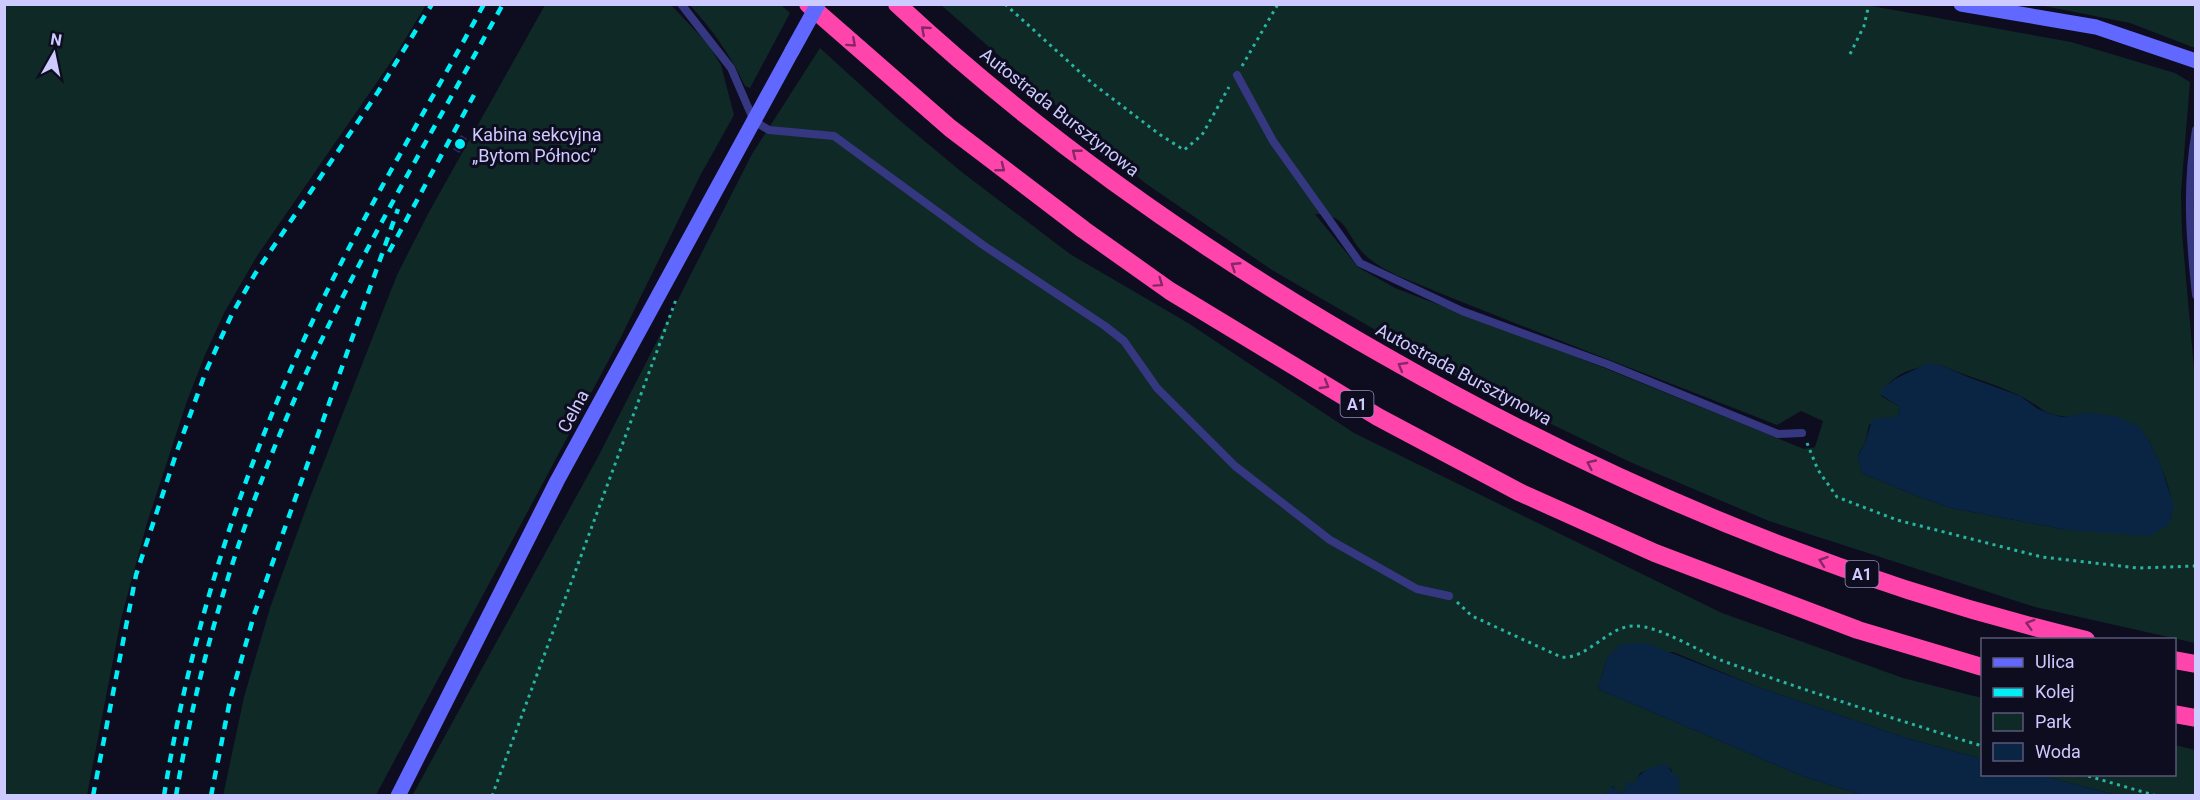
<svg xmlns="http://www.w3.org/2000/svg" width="2200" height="800" font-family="Roboto,sans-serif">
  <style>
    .green { fill: #0f2926; fill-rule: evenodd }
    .water { fill: #0a2544 }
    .building { fill: #1c1741; stroke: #31286d; stroke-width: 1.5 }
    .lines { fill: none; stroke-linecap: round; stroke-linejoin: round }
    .path { stroke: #29b3a1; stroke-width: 3; stroke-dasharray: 3 4.5; stroke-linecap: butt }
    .lane { stroke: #353880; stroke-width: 8 }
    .secondary { stroke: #6168ff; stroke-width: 15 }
    .highway { stroke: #ff45ac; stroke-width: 18 }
    .rail { stroke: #00eef5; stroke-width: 4.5; stroke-dasharray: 9 8; stroke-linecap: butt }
    .secondary-bridge { stroke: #6168ff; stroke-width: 15 }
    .oneway { stroke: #862866 }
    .poi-dot { fill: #00eef5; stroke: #0e0c1f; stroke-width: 2 }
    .labels { text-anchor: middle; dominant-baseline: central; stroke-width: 6; stroke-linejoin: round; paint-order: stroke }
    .shield { fill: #0e0c1f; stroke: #9391bc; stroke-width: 1.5 }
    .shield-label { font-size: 16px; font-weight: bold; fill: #cccaff }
    .street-label { font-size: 18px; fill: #cccaff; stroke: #0e0c1f }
    .poi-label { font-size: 18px; fill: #cccaff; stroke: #0e0c1f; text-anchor: start }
  </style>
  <rect width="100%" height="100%" fill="#0e0c1f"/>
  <g class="green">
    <polygon points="5,4 426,5 395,56 257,256 224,313 205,355 187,401 147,523 121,619 87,795 5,795"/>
    <polygon points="545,5 671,5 708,44 721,65 734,115 700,176 620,339 376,795 223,796 244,697 270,608 309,500 397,275 429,212"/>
    <path d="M690 5H781L790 13 750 88 745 86C730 54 713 31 690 5Z"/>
    <path d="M941 5H1866L2071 42 2175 73 2190 82 2181 192 2182 233 2196 391 2195 643 2035 607 1769 521 1630 462 1472 386 1272 270 1145 183ZM1315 214C1349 215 1344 233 1364 254 1374 264 1391 273 1403 278 1527 329 1652 376 1777 425L1801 411 1823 421 1815 447 1804 449 1602 367 1395 288 1358 267ZM1940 365C1966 376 1993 383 2018 395 2040 405 2046 419 2073 416L2148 439C2159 463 2176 493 2171 519L2067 530 1951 508 1914 495 1862 473 1858 455 1865 443 1869 425 1879 418H1898L1900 407 1881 396C1891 372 1917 366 1940 365Z"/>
    <polygon points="2039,5 2195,5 2195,48 2130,23"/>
    <polygon points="820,48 898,119 963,173 1070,254 1188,323 1354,433 1722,613 1903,678 1982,698 1982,759 1906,738 1758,687 1673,652 1607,658 1598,689 1802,776 1862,795 1683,795 1679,794 1671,769 1661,765 1640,773 1634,785 1627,782 1627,788 1622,793 1616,791 1613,786 1606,794 1591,796 412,796 599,455 752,154"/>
    <polygon points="2175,745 2195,750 2195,795 2116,795 2039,775 2174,774"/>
  </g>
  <g class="water">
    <polygon points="1926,364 1940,365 1968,377 2020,396 2038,409 2054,415 2062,417 2087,413 2116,416 2138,426 2148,439 2161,466 2174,507 2169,524 2150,536 2067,530 1951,508 1914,495 1862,473 1858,456 1865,443 1872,420 1879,418 1898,417 1900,407 1881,395 1881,390 1895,379"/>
    <polygon points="1646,643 1758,687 1906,738 1982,759 1982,774 2039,775 2116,795 1862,795 1802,776 1598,689 1607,658 1621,644"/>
    <path d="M1666 764 1674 775 1679 776V794L1683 795H1591L1606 794 1611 786 1622 793 1627 788 1625 785 1627 781 1634 785C1639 771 1652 766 1666 764Z"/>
  </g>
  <polygon class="building" points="461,136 466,139 459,152 454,149"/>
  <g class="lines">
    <g class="path">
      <polyline points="1005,4 1092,83 1159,134 1184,150 1202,135 1229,87"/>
      <polyline points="1850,54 1864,26 1869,4"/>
      <polyline points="1242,66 1278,4"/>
      <polyline points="1807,443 1818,470 1837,497 1897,520 2042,557 2138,568 2196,566"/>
      <path d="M1457 602 1472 616 1561 657C1588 660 1608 625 1635 626 1660 626 1698 651 1723 661 1809 692 1895 719 1982 746"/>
      <polyline points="2081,774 2157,796"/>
      <polyline points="492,796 677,297"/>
    </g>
    <g class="lane">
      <polyline points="681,4 731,68 754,121 769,130 834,136 983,245 1105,326 1124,341 1157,388 1235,466 1330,540 1417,589 1449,596"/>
      <polyline points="1237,75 1273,141 1360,263 1462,311 1607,364 1778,434 1802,433"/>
      <path d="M2196 130C2186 185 2190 240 2196 295"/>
    </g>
    <g class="secondary">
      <polyline points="1961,4 2096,27 2196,61"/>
      <polyline points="398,796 557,481 792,51"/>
    </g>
    <g class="highway">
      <polyline points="808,4 950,128 1084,230 1170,291 1378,417 1519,492 1655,553 1858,630 1982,667"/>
      <path d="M897 4C1044 141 1211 257 1385 356 1605 482 1839 581 2086 640"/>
      <polyline points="2174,660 2196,664"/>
      <polyline points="2174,714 2196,718"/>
    </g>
    <g class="rail">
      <polyline points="389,252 474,95"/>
      <polyline points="93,796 136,575 176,454 206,371 232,314 255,274 378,92 432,4"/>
      <path d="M164 796C192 621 249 450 327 291 375 194 432 100 484 4"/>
      <path d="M176 796C199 656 242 518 299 389 358 256 433 131 503 4"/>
      <polyline points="211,796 230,700 254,615 398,209"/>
    </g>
    <polyline class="secondary-bridge" points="792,51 818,4"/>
  </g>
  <defs><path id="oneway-chevron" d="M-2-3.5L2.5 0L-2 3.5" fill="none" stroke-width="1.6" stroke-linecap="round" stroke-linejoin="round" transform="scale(1.5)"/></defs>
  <g class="oneway">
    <use href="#oneway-chevron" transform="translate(925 30) rotate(-139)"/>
    <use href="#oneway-chevron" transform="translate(852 43) rotate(42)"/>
    <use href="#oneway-chevron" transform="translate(1076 153) rotate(-142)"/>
    <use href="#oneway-chevron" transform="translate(1001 168) rotate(38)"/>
    <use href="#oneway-chevron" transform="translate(1235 266) rotate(-147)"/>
    <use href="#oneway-chevron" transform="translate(1159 283) rotate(35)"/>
    <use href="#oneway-chevron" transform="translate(1402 366) rotate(-150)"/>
    <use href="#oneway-chevron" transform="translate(1325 385) rotate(31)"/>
    <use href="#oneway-chevron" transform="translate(1591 464) rotate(-155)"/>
    <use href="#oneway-chevron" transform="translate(1823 561) rotate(-161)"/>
    <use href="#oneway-chevron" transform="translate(2030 624) rotate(-164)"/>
  </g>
  <circle class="poi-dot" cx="460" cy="144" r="6"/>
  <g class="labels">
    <g class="shield">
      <rect x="1340.5" y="391" width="33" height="26" rx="4.5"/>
      <rect x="1845.5" y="561" width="33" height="26" rx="4.5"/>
    </g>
    <g class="shield-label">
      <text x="1357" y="404">A1</text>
      <text x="1862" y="574">A1</text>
    </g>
    <g class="street-label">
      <text transform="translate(1060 112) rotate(38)">Autostrada Bursztynowa</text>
      <text transform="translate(1464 374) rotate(28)">Autostrada Bursztynowa</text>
      <text transform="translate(573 411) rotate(-62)">Celna</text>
    </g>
    <g class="poi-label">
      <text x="472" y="134">Kabina sekcyjna<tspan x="472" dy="21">„Bytom Północ”</tspan></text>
    </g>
  </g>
  <rect width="2200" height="800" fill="none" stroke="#cccaff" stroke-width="12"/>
  <rect x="1981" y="638" width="195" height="138" fill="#0e0c1f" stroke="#5a5879" stroke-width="1.5"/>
  <rect x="1993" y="658" width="30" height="9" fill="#6168ff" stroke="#5a5879" stroke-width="1.5"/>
  <text x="2035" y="668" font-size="18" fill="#cccaff">Ulica</text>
  <rect x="1993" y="688" width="30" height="9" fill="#00eef5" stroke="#5a5879" stroke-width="1.5"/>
  <text x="2035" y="698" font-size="18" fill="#cccaff">Kolej</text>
  <rect x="1993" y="713" width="30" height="18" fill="#0f2926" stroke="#5a5879" stroke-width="1.5"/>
  <text x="2035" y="728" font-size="18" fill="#cccaff">Park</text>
  <rect x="1993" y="743" width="30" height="18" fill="#0a2544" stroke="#5a5879" stroke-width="1.5"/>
  <text x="2035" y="758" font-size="18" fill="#cccaff">Woda</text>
  <g transform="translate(54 54) rotate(9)" stroke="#0e0c1f" stroke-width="4.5" paint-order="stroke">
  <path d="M0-4.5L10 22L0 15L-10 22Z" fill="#cccaff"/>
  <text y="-9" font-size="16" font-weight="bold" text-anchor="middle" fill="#cccaff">N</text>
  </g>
</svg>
